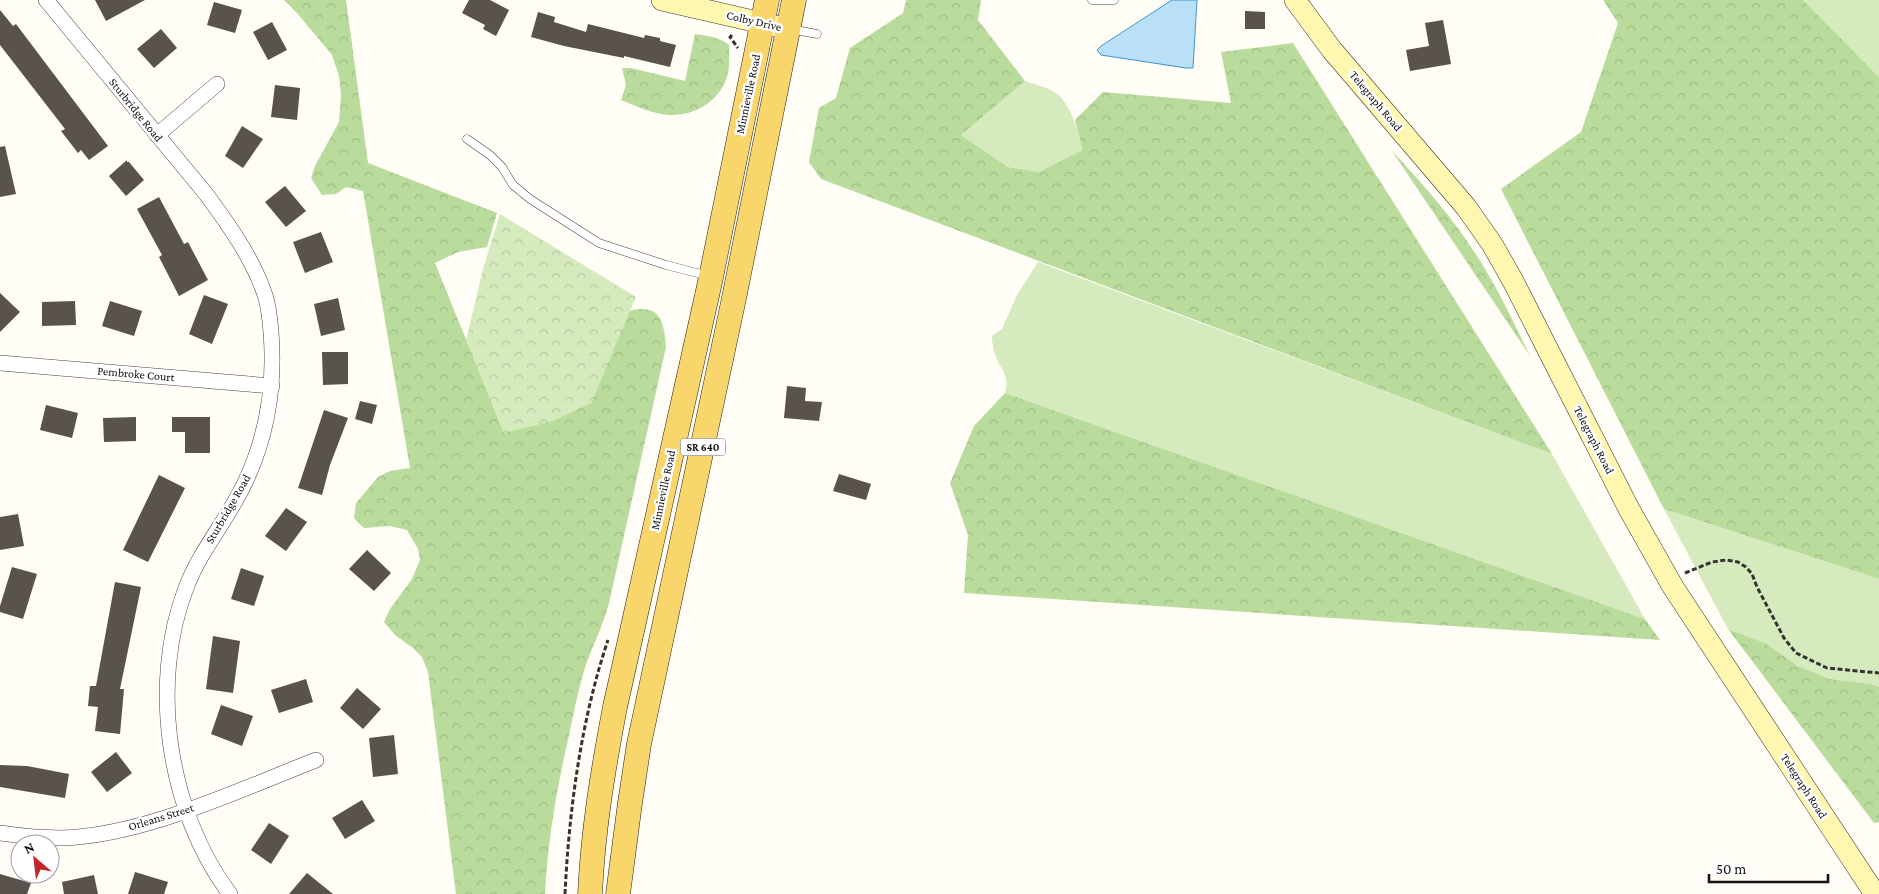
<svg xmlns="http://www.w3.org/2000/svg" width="1879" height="894" font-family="'Crimson Pro',serif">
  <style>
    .grass { fill: #d5ebbd }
    .forest { fill: url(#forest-crowns) }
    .park { fill: url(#park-crowns) }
    .water { fill: #b9e0f7; stroke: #3f96cf }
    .building { fill: #5a524d }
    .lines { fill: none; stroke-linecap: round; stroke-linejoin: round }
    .lane-casing { stroke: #444; stroke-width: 9 }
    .street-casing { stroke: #444; stroke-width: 16 }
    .secondary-casing { stroke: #333; stroke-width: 22 }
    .primary-casing { stroke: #222; stroke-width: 25 }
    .path { stroke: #333; stroke-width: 3; stroke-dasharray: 5 2.5; stroke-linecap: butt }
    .lane { stroke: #fff; stroke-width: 8 }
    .street { stroke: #fff; stroke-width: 15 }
    .secondary { stroke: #fff6b0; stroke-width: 21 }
    .primary { stroke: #f9d66b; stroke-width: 24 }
    .labels { text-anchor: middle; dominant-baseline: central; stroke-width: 5; stroke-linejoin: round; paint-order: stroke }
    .shield { fill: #fff; stroke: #585858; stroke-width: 1 }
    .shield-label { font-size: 11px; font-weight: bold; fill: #111 }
    .street-label { font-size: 12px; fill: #111; stroke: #fff }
  </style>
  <defs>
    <pattern id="forest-crowns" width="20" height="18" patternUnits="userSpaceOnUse" patternTransform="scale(1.25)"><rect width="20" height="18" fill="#b9dc9c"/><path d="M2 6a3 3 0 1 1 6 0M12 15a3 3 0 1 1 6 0" fill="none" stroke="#9ebc85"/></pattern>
    <pattern id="park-crowns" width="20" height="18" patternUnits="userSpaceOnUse" patternTransform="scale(1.25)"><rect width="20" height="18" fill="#d5ebbd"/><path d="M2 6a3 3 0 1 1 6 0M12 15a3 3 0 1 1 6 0" fill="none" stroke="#b6c8a1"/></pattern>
  </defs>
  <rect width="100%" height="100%" fill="#fffdf5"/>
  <g class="grass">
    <polygon points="1803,0 1879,0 1879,77"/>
    <path d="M1025 81C1036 85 1048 87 1057 94 1071 104 1079 134 1084 150L1039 172 1008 167 961 135Z"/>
    <path d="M1038 262 1552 454 1645 619 1005 393C1010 373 1000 370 994 352 993 347 992 341 992 336L1002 329 1017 295Z"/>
    <polygon points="1664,509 1879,579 1879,687 1872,684 1830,679 1798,666 1765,643 1728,629"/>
  </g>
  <g class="forest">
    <path d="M284 0H346L368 163 497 213 487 247 458 252 435 263 504 433 591 403 629 311C660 303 664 321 666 347L609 603C603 627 591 648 584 671 578 691 574 711 570 731 557 787 548 837 545 894H456L428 672 422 657 413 648 395 635 384 622 390 609 412 579 420 560 418 549 407 530 390 526 364 528 354 518 356 503 378 477 390 471 410 468 363 191 346 187 336 194 322 195 311 178 315 166 339 122 341 95 339 76 332 55 297 13Z"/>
    <polygon points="906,0 981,0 978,20 1025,81 961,135 1008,167 1039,172 1083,150 1075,120 1103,92 1231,103 1221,52 1293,43 1552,454 821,179 809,162 819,108 836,98 850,48 903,13"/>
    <polygon points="1603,0 1803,0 1879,77 1879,579 1664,509 1501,189 1581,132 1618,23"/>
    <path d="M695 34C708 36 719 37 729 45 729 54 730 64 728 73 722 100 696 116 669 115 653 114 636 106 621 100L626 85 622 68H631L685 81Z"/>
    <path d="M1392 151C1425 186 1457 223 1482 264 1500 293 1515 325 1530 356Z"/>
    <polygon points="1005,393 1645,619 1660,640 964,593 968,535 950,483 974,426"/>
    <polygon points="1728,629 1765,643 1798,666 1830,679 1872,684 1879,687 1879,822 1874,823"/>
  </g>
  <polygon class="park" points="500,214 636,297 591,403 553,421 504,433 466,340 483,269"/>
  <polygon class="water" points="1172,0 1197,0 1193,68 1186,68 1101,55 1097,50 1101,46"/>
  <g class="building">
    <polygon points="95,0 145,0 106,21"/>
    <polygon points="469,0 490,0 509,10 496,36 483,29 485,25 462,13"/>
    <polygon points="214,2 242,10 235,33 207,25"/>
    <polygon points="0,10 13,26 16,24 108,146 89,160 81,150 78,153 61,131 65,129 0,45"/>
    <polygon points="1245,11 1265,12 1265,29 1245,29"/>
    <polygon points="538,12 555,17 554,22 586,32 588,24 644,38 645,35 660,38 660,41 676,45 670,67 624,56 624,58 564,46 531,37"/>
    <polygon points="1443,20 1451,64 1410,71 1406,50 1429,46 1425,23"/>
    <polygon points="272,22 287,50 268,60 253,32"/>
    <polygon points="161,29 177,48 154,68 137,49"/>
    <polygon points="275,85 300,88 297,120 271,117"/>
    <polygon points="242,126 263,139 243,168 225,156"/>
    <polygon points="5,146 16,194 0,197 0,147"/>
    <polygon points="127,160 127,162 129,162 144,180 126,196 109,176"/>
    <polygon points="285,186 306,211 286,227 265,202"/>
    <polygon points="159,197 184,244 188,242 208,280 179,296 159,257 162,255 137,209"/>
    <polygon points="321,232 333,262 305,273 293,242"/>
    <polygon points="0,293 20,312 0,332"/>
    <polygon points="204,295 228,304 212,344 189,334"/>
    <polygon points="338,298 345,330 321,336 314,304"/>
    <polygon points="75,301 76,325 42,326 42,302"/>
    <polygon points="110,301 142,311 134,336 102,326"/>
    <polygon points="322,352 348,352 348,384 323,385"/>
    <polygon points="787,386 806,388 805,401 822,402 819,421 784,418"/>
    <polygon points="360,401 377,405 372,424 355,419"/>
    <polygon points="46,405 78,413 72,438 40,430"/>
    <polygon points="324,410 348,418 330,465 322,495 298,488"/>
    <polygon points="136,417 136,441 104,442 103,418"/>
    <polygon points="172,417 210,417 210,453 185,453 185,432 172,432"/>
    <polygon points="839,474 871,484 866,500 833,491"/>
    <polygon points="159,475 185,488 148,562 123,550"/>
    <polygon points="286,508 307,522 286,551 265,536"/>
    <polygon points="18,514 24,546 0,550 0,517"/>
    <polygon points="367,550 391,573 374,591 349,569"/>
    <polygon points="12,567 37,574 23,619 0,612 0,606"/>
    <polygon points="241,568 264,576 254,606 231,599"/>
    <polygon points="115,582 141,587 120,689 124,689 120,734 95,731 98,707 88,706 90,686 96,686"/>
    <polygon points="213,636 240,641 233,693 206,689"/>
    <polygon points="306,679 313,702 279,713 271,690"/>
    <polygon points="357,688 381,709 363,729 340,708"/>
    <polygon points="221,705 253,716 242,746 211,734"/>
    <polygon points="394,735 398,774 373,777 369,738"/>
    <polygon points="116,752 132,773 107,792 91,772"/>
    <polygon points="0,765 27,766 69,774 65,798 0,787"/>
    <polygon points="362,800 375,821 345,839 332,818"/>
    <polygon points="269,823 289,836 271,864 251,850"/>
    <polygon points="135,872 168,882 164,894 128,894"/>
    <polygon points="307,873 333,894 289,894"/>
    <polygon points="0,874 31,883 27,894 0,894"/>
    <polygon points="94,875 98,894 64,894 62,882"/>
  </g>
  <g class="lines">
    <defs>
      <g id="lane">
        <polyline points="1092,0 1114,0"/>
        <polyline points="790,29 817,34"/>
        <polyline points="467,139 490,155 502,167 513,185 530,199 599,243 666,265 709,276"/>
      </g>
      <g id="street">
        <path d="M46 0 206 194C229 225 253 259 265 295 269 307 270 320 271 332 275 382 268 431 248 476 231 516 201 548 186 588 149 684 168 812 230 894"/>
        <polyline points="157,135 217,84"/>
        <polyline points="0,363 272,386"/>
        <path d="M0 833C20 836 40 838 61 838 143 836 239 790 316 760"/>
      </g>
      <g id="secondary">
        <polyline points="662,0 788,29"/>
        <polyline points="1295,0 1332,50 1466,207 1492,244 1513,281 1629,509 1673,587 1875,894"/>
      </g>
      <g id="primary">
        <path d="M590 894C593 830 603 770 615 707L710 282 767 0"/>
        <polyline points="618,894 630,803 639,744 733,303 794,0"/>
      </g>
    </defs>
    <use href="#lane" class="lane-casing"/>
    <use href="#street" class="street-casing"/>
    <use href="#secondary" class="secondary-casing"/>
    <use href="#primary" class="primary-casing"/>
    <g class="path">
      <polyline points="732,35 730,37 738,48"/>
      <polyline points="1685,573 1712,562 1726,560 1738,562 1746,567 1752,574 1757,587 1784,638 1796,653 1827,668 1879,673"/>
      <path d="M565 894C569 810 581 720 608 640"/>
    </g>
    <use href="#lane" class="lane"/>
    <use href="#street" class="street"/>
    <use href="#secondary" class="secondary"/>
    <use href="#primary" class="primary"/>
  </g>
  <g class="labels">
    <rect class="shield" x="680.5" y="438.5" width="45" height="17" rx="4"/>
    <g class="shield-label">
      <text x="703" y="447">SR 640</text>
    </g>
    <g class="street-label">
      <text transform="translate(754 21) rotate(13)">Colby Drive</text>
      <text transform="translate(748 94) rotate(-78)">Minnieville Road</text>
      <text transform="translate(1376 101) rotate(50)">Telegraph Road</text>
      <text transform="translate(136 110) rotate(51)">Sturbridge Road</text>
      <text transform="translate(136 374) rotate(5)">Pembroke Court</text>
      <text transform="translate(1594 440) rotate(63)">Telegraph Road</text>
      <text transform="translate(663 490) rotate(-78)">Minnieville Road</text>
      <text transform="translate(228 509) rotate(-60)">Sturbridge Road</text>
      <text transform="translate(1804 786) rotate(57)">Telegraph Road</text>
      <text transform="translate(161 817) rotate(-17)">Orleans Street</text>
    </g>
  </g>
  <g transform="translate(35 859) rotate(332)"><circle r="24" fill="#ffffff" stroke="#a0a0a0"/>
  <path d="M0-4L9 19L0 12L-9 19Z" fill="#c4262e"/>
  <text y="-8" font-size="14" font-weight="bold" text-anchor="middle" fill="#111111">N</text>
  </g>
  <path d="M1709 874v8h119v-8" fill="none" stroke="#111111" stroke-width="2.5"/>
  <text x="1716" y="874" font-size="15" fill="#111111" stroke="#ffffff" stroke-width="4" paint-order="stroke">50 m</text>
</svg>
